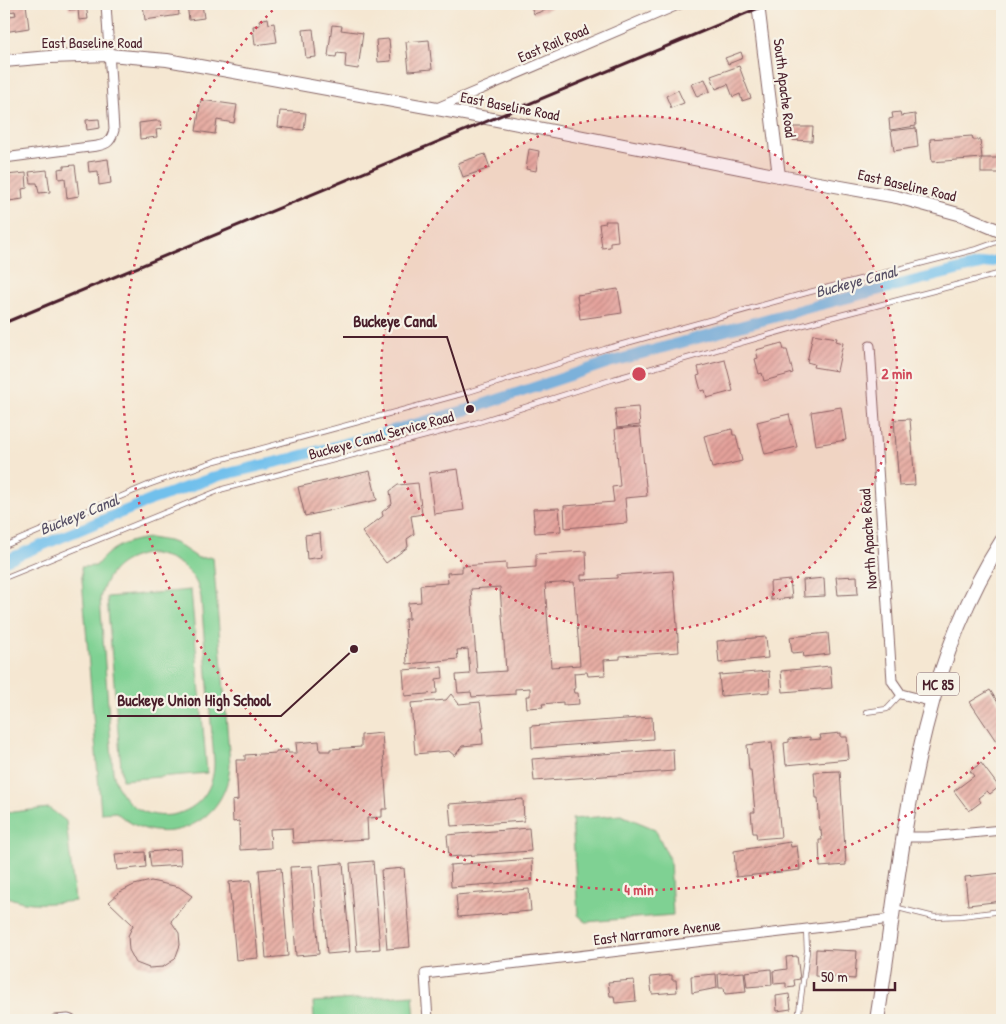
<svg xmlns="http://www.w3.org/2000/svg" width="1006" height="1024" font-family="'Patrick Hand',sans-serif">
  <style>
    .green { fill: #7fd193; stroke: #64785f; fill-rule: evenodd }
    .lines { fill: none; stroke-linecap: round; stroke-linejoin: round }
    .canal { stroke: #71c0ec; stroke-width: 11 }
    .building { fill: url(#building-hatch); fill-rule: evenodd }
    .lane-casing { stroke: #866565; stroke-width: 6 }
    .street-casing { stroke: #866565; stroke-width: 11 }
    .secondary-casing { stroke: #866565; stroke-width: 14 }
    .primary-casing { stroke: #866565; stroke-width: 16 }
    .lane { stroke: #fff; stroke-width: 4.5 }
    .street { stroke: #fff; stroke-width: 9 }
    .secondary { stroke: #fff; stroke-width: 12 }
    .primary { stroke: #fff; stroke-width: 14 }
    .rail { stroke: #4a1f2b; stroke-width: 3 }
    .ring { fill: none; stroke: #d1495b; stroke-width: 2.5; stroke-dasharray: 2.5 5 }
    .labels { text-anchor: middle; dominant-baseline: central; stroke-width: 4.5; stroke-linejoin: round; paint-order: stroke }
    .shield { fill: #f7f3e8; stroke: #7e5f64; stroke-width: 1 }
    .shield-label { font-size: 14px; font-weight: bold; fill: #4a1f2b }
    .street-label { font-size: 15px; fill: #4a1f2b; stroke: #f7f3e8 }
    .water-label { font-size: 16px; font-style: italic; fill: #564f65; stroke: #f7f3e8 }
    .centre { fill: #d1495b; stroke: #f7f3e8; stroke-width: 2.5 }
    .ring-label { font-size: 15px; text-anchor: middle; font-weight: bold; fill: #d1495b; stroke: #f7f3e8; stroke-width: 4.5; stroke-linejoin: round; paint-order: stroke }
    .leader { fill: none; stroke: #4a1f2b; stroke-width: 2 }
    .callout-dot { fill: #4a1f2b; stroke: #f7f3e8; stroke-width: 2 }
    .callout-label { font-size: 16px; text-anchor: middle; font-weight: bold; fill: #4a1f2b; stroke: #f7f3e8; stroke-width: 4.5; stroke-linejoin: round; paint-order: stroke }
  </style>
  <defs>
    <pattern id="building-hatch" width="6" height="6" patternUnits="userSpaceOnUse" patternTransform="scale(1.25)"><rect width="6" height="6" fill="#e7aea4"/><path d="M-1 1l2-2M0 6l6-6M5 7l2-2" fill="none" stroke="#bd8d86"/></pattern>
  </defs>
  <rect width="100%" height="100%" fill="#f7f3e8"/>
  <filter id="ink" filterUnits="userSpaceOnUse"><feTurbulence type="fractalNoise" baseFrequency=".02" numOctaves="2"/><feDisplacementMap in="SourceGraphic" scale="10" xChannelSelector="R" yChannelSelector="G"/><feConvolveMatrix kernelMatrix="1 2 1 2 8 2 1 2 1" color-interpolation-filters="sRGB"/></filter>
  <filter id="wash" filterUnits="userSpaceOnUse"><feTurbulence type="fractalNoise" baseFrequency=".0096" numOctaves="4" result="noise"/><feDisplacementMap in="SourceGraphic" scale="20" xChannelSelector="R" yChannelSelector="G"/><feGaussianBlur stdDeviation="1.12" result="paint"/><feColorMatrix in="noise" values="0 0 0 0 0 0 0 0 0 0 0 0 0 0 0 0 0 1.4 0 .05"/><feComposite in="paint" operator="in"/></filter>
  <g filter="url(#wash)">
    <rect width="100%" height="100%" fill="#f5e7d2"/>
    <g class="green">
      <path d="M150 538 169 541 177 544 198 558 213 557 230 764C228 824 161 854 116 812L101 813 81 567 96 566C109 548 128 540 150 538ZM145 554C172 553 197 570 201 598L214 761C216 827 126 836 113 772L100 598C107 572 119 560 145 554Z"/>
      <polygon points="191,590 207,773 122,780 107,597"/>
      <path d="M49 808 66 821 75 901C52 903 25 907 4 895V813Z"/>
      <polygon points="621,815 655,829 670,860 673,915 586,922 578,915 572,819"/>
      <polygon points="413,995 415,1020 314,1020 313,1002"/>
    </g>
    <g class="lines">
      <polyline class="canal" points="4,561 154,499 218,476 293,458 470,409 607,363 811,307 1002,259"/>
    </g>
    <g id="blocks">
      <g class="building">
        <polygon points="8,4 26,4 29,28 4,32 4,17 16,15 15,11 9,12"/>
        <polygon points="68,4 86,4 88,19 79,20 78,9 69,10"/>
        <polygon points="143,4 178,4 179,15 145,20"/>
        <polygon points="187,4 202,4 204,18 189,20"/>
        <polygon points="530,4 549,4 551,8 534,14"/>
        <polygon points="268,18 269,24 274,23 277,42 255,45 253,26 260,25 259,20"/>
        <polygon points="332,25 342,26 341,30 363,33 358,69 345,67 346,54 337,53 336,57 328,56"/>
        <polygon points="313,29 316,57 306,58 303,30"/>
        <polygon points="389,39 391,61 378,62 376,40"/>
        <polygon points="429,40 432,69 409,71 406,42"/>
        <polygon points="741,52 743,58 728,64 725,58"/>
        <polygon points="739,66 751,98 742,101 740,94 733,97 728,84 716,89 711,76"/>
        <polygon points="705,79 710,91 697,97 691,84"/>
        <polygon points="678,90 684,103 671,108 666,96"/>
        <polygon points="201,100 237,105 234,123 217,120 215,134 196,131"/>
        <polygon points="280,111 306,113 304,130 278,127"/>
        <polygon points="900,112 901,116 915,114 916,126 890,130 889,119 893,118 892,113"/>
        <polygon points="99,119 100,128 87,130 86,120"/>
        <polygon points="155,121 161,121 162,129 156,130 157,137 140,139 139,123"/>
        <polygon points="793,127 813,127 812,141 793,140"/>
        <polygon points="916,128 918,147 894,151 891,131"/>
        <polygon points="972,136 973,140 980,140 982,158 932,162 930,139"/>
        <polygon points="529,149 539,151 536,171 526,169"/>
        <polygon points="485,154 490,168 463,177 458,163"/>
        <rect x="981" y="158" width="21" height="15"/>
        <polygon points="108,159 111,183 99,185 98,171 89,172 88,162"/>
        <polygon points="75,165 79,196 67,198 65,178 59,179 58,169 64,168 64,166"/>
        <polygon points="47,170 50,192 39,193 37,183 31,183 29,172"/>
        <polygon points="26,173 27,188 22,189 23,199 9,201 6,175"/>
        <polygon points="4,193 5,193 7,213 4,213"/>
        <polygon points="605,221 616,221 618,241 610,242 610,247 602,248 599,224 606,223"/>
        <polygon points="618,289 622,313 580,319 577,295"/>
        <polygon points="813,334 837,338 836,341 843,343 837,371 813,367 814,364 807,362"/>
        <polygon points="782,343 784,350 787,350 793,373 764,381 762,373 759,374 755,359 758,358 756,350"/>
        <polygon points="725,360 733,391 707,398 705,390 701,391 697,376 700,375 698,367"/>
        <polygon points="638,407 640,425 617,428 615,409"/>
        <polygon points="841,407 846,440 816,445 811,412"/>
        <polygon points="789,414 797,447 765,454 757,422"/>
        <polygon points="910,419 915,485 899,486 894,420"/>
        <polygon points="640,427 647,496 625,498 627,523 565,528 564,506 614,502 612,487 620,486 615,429"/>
        <polygon points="732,429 733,435 736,435 742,461 712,468 704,436"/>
        <polygon points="458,469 464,510 434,514 429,473"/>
        <polygon points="370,471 377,500 305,516 298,487"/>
        <polygon points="418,483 422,514 411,516 414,534 407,539 408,547 386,563 362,532 383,516 382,512 392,504 390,491 398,485"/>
        <polygon points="559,508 561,531 535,533 533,509"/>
        <polygon points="320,533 322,557 307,559 305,535"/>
        <path d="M586 551 587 575H581V580L617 578V575L673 571 679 652 620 656V659L604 660 605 675 588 676 587 672 574 673 575 689H573L574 693H578L579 704 563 705V702L542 704 543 707 527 708 526 696H530V688L515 689V694L472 697 471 692 458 693 456 675 470 674 468 649 457 650 458 659 407 664 405 619H409L408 603 421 602 420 585 448 583 447 573 462 572V566L506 563V569L536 567V554ZM574 582 580 665 551 667 545 584ZM500 587 506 671 477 673 471 589Z"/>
        <polygon points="857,576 858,594 838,595 836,577"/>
        <polygon points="824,578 825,596 804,597 803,580"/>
        <polygon points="790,580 792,598 771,600 770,582"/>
        <polygon points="828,633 830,654 804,657 803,652 792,653 790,637"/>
        <polygon points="766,637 768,658 719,663 717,641"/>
        <polygon points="830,666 832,688 783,692 781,671"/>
        <polygon points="442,667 443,678 436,679 437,693 405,696 403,670"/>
        <polygon points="769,671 770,692 721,696 719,675"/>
        <polygon points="990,690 1002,709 1000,711 1002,715 1002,737 996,741 970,702"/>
        <polygon points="451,694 459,704 480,702 484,728 482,728 483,744 462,746 455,756 449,751 415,754 411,703 446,700"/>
        <polygon points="652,717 653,739 532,748 531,726"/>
        <polygon points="382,733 387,809 382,809 382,817 367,818 368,839 293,843 292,828 270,829 271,848 240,850 239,821 233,822 232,801 238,800 236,760 245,760 245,755 276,753 276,751 288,750 288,753 297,753 296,743 319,741 320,751 330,751 330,749 361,747 361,735"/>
        <polygon points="841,733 841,737 847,737 849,759 786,765 784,743 789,742 789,739 810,737 810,740 821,739 820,735"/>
        <polygon points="772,742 781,837 757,839 756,833 753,833 751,812 755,812 751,770 749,770 747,745"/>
        <polygon points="673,749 674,771 534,781 532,759"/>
        <polygon points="981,763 999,787 990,794 987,791 978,798 981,802 969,811 954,791 974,776 970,771"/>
        <polygon points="840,771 846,865 820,867 819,840 822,840 821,830 820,830 818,798 816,798 814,772"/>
        <polygon points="523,799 524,821 451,826 449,804"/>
        <polygon points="529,828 531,851 449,857 447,835"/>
        <polygon points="790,842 791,847 797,846 800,870 736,877 734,851"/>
        <polygon points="180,849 181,865 151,867 149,852"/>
        <polygon points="145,852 146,867 117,870 115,854"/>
        <polygon points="532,859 533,881 451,887 450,865"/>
        <polygon points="373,861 380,949 357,951 350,863"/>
        <polygon points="343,863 350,952 327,954 320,865"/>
        <polygon points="312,866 319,954 296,956 290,867"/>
        <polygon points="281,868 288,956 266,958 259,870"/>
        <polygon points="404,868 410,947 387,949 381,870"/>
        <polygon points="1002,873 1002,901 968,905 965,877"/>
        <polygon points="251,880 258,958 236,960 229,882"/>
        <polygon points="151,881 179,887 192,896 171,921 179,933 180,945 175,959 163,967 149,968 136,963 129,950 128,936 133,925 109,902 120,892 134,885"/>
        <polygon points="529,889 531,911 458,917 456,895"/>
        <polygon points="816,949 857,951 855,979 815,976"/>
        <polygon points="797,956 800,979 794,980 795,987 786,988 786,983 774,984 773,971 787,969 786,957"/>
        <polygon points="771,969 772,985 747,987 745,972"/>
        <polygon points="744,972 746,992 725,994 724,988 719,988 718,974"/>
        <polygon points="716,974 717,988 692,993 691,976"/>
        <polygon points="672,975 672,980 676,980 677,992 652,994 650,977"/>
        <polygon points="634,980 636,1001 615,1003 614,996 610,996 608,982"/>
        <polygon points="789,994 791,1009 777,1011 776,996"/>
      </g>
    </g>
  </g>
  <g filter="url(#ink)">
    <use href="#blocks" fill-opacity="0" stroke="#866565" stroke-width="1"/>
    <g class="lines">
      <defs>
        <g id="lane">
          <polyline points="4,546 148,485 215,461 465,393 605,349 806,293 977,249 1002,240"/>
          <polyline points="4,578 223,489 475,423 614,379 814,322 1002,273"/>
          <polyline points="866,712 887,709 901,694"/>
          <polyline points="894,907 934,917 961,916 1002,911"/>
          <polyline points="798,1020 807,951 806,929"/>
        </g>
        <g id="street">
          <polyline points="437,108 680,4"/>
          <path d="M4 158 97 146C108 144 111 141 114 130L106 4"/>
          <polyline points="870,346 892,681 901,694 933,702"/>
          <polyline points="904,837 928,837 1002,830"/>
          <polyline points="55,1020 68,1019 71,1020"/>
          <polyline points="428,1020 425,974 891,919"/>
        </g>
        <g id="secondary">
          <polyline points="758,4 779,176"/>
          <polyline points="4,61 50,57 109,55 167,60 492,119 779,176 897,197 962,215 1002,232"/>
        </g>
        <path id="primary" d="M877 1020C903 858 911 683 1002 541"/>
      </defs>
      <use href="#lane" class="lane-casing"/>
      <use href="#street" class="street-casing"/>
      <use href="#secondary" class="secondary-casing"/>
      <use href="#primary" class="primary-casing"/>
      <use href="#lane" class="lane"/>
      <use href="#street" class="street"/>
      <use href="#secondary" class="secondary"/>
      <use href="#primary" class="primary"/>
      <polyline class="rail" points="4,323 768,4"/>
    </g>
  </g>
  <circle cx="639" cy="374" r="258" fill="#d1495b" fill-opacity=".12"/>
  <g class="ring">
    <circle cx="639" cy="374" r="258"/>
    <path d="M1001 742A516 516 0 1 1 277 6"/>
  </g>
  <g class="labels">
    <rect class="shield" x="917" y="672.5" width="42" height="23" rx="4"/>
    <g class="shield-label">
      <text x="938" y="684">MC 85</text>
    </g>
    <g class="street-label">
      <text x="92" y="42">East Baseline Road</text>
      <text transform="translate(553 43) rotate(-23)">East Rail Road</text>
      <text transform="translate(785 88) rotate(83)">South Apache Road</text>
      <text transform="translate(510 106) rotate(11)">East Baseline Road</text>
      <text transform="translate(907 185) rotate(13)">East Baseline Road</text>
      <text transform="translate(381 435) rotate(-15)">Buckeye Canal Service Road</text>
      <text transform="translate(868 539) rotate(-94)">North Apache Road</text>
      <text transform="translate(657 932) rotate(-7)">East Narramore Avenue</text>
    </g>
    <g class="water-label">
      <text transform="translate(856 281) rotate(-15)">Buckeye Canal</text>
      <text transform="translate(79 514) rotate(-22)">Buckeye Canal</text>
    </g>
  </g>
  <circle cx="639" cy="374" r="8" class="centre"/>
  <g class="ring-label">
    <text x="897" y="379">2 min</text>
    <text x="639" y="895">4 min</text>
  </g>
  <path class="leader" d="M470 409L447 337H343M354 649L281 716H107"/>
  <g class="callout-dot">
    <circle cx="470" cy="409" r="5"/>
    <circle cx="354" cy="649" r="5"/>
  </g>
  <g class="callout-label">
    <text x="395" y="327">Buckeye Canal</text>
    <text x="194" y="706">Buckeye Union High School</text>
  </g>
  <rect width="1006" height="1024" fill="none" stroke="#f7f3e8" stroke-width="20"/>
  <path d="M814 982v8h81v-8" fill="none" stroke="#4a1f2b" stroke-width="2.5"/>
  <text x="821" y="982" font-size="15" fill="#4a1f2b" stroke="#f7f3e8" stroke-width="4" paint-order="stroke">50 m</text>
</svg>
